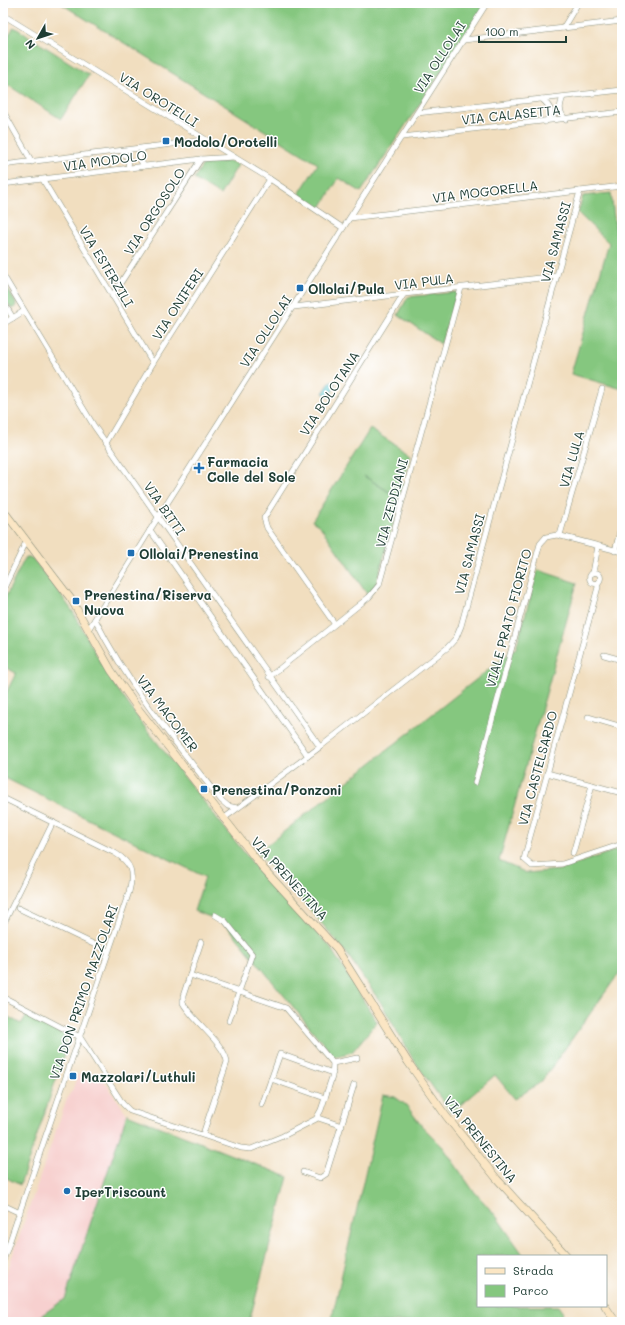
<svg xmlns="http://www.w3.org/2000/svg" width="625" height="1325" font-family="Mali,sans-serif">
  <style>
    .built { fill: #f7d0cf }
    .green { fill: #85c77f; stroke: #52825a }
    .water { fill: #5ac7cf; stroke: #3c8282 }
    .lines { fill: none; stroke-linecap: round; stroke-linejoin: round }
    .street-casing { stroke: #888e7a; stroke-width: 6 }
    .secondary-casing { stroke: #888e7a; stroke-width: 8 }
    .street { stroke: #fff; stroke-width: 5 }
    .secondary { stroke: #fbe6c4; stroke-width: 7 }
    .poi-dot { fill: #1f6fb2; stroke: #fff; stroke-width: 1.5 }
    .labels { text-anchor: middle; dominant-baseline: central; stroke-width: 3; stroke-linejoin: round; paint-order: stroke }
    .street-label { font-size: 13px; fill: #1f3d34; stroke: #fff }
    .poi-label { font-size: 13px; font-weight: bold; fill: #1f3d34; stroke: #fff; text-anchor: start }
  </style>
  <rect width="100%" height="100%" fill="#fff"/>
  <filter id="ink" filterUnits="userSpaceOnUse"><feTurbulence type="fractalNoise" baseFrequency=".025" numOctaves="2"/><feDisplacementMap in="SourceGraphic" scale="8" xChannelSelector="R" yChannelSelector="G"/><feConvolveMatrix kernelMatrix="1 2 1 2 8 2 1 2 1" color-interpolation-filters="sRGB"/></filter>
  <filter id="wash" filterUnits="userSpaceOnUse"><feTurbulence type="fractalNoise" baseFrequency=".012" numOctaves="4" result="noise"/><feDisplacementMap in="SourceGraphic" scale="16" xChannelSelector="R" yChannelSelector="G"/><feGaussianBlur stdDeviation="0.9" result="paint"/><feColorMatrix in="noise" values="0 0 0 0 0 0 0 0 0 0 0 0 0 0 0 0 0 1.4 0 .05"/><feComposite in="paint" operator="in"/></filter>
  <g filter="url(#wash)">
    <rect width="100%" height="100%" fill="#f1debf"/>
    <polygon class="built" points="78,1074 95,1080 101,1077 127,1114 65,1299 32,1322 3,1322 3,1283 68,1096 72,1091"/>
    <g class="green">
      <polygon points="60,3 487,3 361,192 339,178 320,209 299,194 318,164"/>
      <polygon points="14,27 89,75 61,119 3,82 3,44"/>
      <polygon points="230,161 238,165 220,195 194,179 203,164"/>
      <polygon points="611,193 616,234 622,234 622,389 571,374 609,243 578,213 583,196"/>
      <polygon points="3,281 16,303 15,308 11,308 3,296"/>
      <polygon points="457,292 441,344 398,315 408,297"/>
      <polygon points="370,429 410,454 405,476 401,475 399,480 403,484 399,498 364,476 400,499 375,588 367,594 320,526 312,521"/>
      <polygon points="25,558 32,558 58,591 73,612 108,676 144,726 273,889 328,944 377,1022 352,1052 334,1057 224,922 194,911 205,877 3,777 3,699 16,673 3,666 3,602"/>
      <polygon points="538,570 577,583 499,861 527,873 559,870 622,848 622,969 541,1082 515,1099 495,1075 451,1113 413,1059 381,1003 347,954 299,896 257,853 516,648"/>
      <polygon points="3,1014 21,1024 27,1015 65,1035 67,1047 20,1185 3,1176"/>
      <polygon points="383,1095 395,1097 406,1105 421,1125 443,1147 472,1189 496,1216 524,1256 478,1256 478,1306 558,1306 563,1313 559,1322 331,1322"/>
      <polygon points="127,1114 288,1177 249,1322 32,1322 65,1299"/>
    </g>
    <polygon class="water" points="331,381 335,382 336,385 329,397 323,393"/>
  </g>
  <g filter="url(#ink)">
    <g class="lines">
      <defs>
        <g id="street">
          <polyline points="3,15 270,179 343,228"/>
          <polyline points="563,28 578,3"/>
          <polyline points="464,40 622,21"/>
          <path d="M563 97C559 107 559 112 566 120"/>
          <path d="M542 99C551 107 555 114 545 122"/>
          <polyline points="3,111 32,162"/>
          <polyline points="417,113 622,90"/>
          <polyline points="402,137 622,112"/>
          <polyline points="143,148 139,158 144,166"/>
          <polyline points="122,151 129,159 128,168"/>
          <polyline points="3,165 205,140"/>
          <polyline points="43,180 153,363"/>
          <polyline points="3,184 201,159 234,157"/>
          <polyline points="350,218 622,186"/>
          <polyline points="3,275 94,426 320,747"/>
          <polyline points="112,296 201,159"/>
          <polyline points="3,301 13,318"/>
          <polyline points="294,307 557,276"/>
          <polyline points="3,324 24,311"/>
          <polyline points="106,443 153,363 270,179"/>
          <polyline points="150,530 308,756"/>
          <polyline points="560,535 602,389"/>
          <polyline points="615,551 622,523"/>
          <circle cx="595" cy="578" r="5.5"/>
          <polyline points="593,573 598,546"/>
          <polyline points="597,583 598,587 524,859 532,866 562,864 622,844"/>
          <polyline points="3,590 26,542"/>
          <path d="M95 619C129 687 174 741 221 800L228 806 237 808"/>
          <polyline points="334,623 267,528 264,518 404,294"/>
          <polyline points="88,630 150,530 487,3"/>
          <polyline points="604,655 622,660"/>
          <polyline points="269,677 369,597 379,585 461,288"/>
          <polyline points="588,717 622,727"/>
          <polyline points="547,773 622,793"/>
          <polyline points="475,783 540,544 546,537 557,535 622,552"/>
          <path d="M3 798 115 853C132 863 134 873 129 892L3 1261"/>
          <polyline points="223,819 320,747 447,648 456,638 461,626 580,191"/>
          <polyline points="573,853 592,785"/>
          <polyline points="18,908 108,951"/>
          <polyline points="215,915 225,921 252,954 229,1021"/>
          <polyline points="3,925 53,822"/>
          <path d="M201 942 183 996V1003C191 1019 226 1045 227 1062L203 1134"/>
          <polyline points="3,997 80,1037 123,1104 130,1111 241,1148 251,1149 283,1136 316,1119 321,1110 332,1077 333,1063 286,1008 190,975"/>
          <polyline points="333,1063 357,1058"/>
          <polyline points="271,1079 325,1098"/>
          <polyline points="262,1105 280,1054 333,1073"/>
          <polyline points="318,1118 342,1126"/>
          <polyline points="303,1172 320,1178 326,1174 354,1085"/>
          <polyline points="3,1205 20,1213"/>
        </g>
        <g id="secondary">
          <polyline points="3,510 71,599 111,670 136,706 263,868 337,949 408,1062 446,1116 497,1179 567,1256"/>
          <polyline points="605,1306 616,1322"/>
        </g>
      </defs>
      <use href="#street" class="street-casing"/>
      <use href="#secondary" class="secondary-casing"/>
      <use href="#street" class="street"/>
      <use href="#secondary" class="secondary"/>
    </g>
  </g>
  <g class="poi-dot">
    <rect x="162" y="137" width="8" height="8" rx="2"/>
    <rect x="296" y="284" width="8" height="8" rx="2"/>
    <path d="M197 462h4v4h4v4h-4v4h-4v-4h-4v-4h4z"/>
    <rect x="127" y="549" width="8" height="8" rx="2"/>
    <rect x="72" y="597" width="8" height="8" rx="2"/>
    <rect x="200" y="785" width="8" height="8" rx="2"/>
    <rect x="69" y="1072" width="8" height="8" rx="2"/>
    <circle cx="67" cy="1191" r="4"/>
  </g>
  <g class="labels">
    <g class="street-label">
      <text transform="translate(439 57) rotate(-57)">VIA OLLOLAI</text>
      <text transform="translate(159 99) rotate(32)">VIA OROTELLI</text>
      <text transform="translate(511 114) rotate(-6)">VIA CALASETTA</text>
      <text transform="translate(105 160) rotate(-8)">VIA MODOLO</text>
      <text transform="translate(485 191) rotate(-7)">VIA MOGORELLA</text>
      <text transform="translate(154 211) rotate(-57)">VIA ORGOSOLO</text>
      <text transform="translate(555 242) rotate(-75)">VIA SAMASSI</text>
      <text transform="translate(107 266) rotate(59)">VIA ESTERZILI</text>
      <text transform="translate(424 281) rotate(-7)">VIA PULA</text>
      <text transform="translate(177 304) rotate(-57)">VIA ONIFERI</text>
      <text transform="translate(265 331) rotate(-57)">VIA OLLOLAI</text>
      <text transform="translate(329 393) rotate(-57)">VIA BOLOTANA</text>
      <text transform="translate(571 459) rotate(-74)">VIA LULA</text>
      <text transform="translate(391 503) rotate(-75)">VIA ZEDDIANI</text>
      <text transform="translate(165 508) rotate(55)">VIA BITTI</text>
      <text transform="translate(469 554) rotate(-75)">VIA SAMASSI</text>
      <text transform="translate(508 618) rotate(-75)">VIALE PRATO FIORITO</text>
      <text transform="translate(168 713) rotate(53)">VIA MACOMER</text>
      <text transform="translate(537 768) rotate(-75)">VIA CASTELSARDO</text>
      <text transform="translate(290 878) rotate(48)">VIA PRENESTINA</text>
      <text transform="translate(83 992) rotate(-71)">VIA DON PRIMO MAZZOLARI</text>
      <text transform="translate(481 1139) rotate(51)">VIA PRENESTINA</text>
    </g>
    <g class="poi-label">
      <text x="174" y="141">Modolo/Orotelli</text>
      <text x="308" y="288">Ollolai/Pula</text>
      <text x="207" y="461">Farmacia<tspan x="207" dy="15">Colle del Sole</tspan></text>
      <text x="139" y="553">Ollolai/Prenestina</text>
      <text x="84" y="594">Prenestina/Riserva<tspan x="84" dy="15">Nuova</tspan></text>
      <text x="212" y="789">Prenestina/Ponzoni</text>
      <text x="81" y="1076">Mazzolari/Luthuli</text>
      <text x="75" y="1191">IperTriscount</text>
    </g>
  </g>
  <rect width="625" height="1325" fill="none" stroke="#fff" stroke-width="16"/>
  <rect x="477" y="1255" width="130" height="52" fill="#ffffff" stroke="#a5b1ae"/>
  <rect x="485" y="1268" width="20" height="6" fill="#fbe6c4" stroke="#a5b1ae"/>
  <text x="513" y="1275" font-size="12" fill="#1f3d34">Strada</text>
  <rect x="485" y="1285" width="20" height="12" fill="#85c77f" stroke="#a5b1ae"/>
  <text x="513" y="1295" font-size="12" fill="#1f3d34">Parco</text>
  <g transform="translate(38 38) rotate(231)" stroke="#ffffff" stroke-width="3" paint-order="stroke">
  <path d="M0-3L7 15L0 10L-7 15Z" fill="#1f3d34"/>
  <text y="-6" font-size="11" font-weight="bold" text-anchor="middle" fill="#1f3d34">N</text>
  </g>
  <path d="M479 36v6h87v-6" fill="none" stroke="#1f3d34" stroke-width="2"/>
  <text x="485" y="36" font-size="12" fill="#1f3d34" stroke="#ffffff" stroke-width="3" paint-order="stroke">100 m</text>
</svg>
